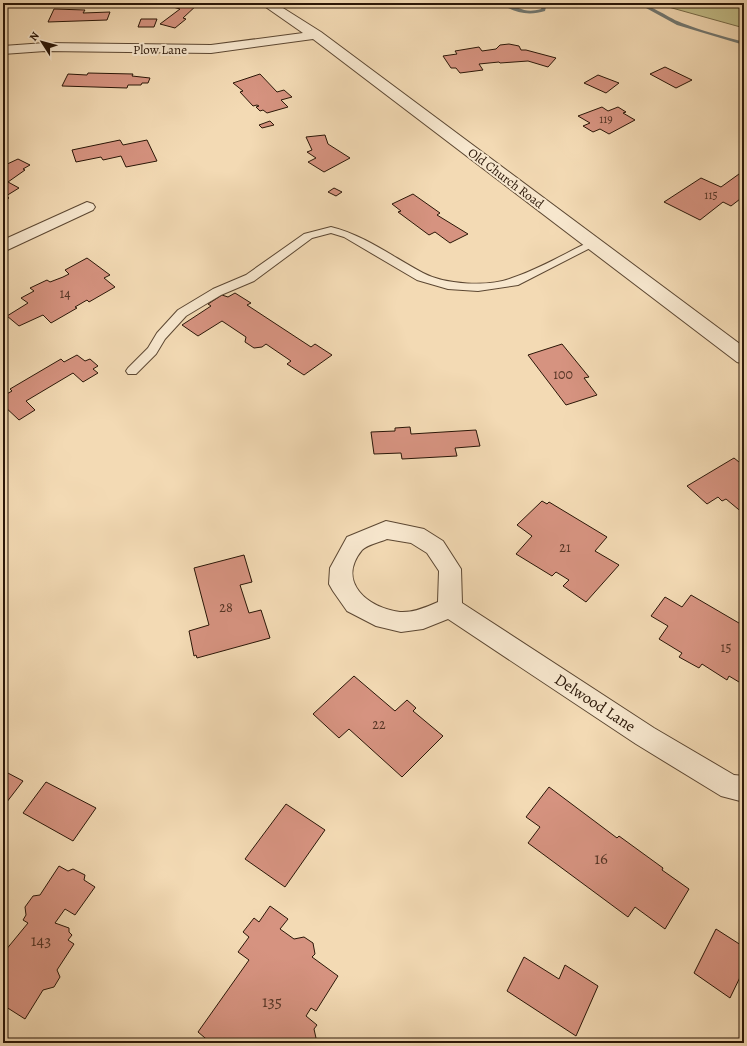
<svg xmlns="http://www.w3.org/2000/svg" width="747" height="1046" font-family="Alegreya,serif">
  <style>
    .green { fill: #c2bd88; stroke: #766a48 }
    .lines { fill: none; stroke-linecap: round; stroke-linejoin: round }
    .stream { fill: #717771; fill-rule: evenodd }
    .building { fill: #d69380; stroke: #2a1607 }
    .service-casing { stroke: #5c4732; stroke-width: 2 }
    .minor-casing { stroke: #5c4732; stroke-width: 2 }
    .service { fill: #f7e7ce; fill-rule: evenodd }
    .minor { fill: #f7e7ce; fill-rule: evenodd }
    .labels { text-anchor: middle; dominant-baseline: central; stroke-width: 4; stroke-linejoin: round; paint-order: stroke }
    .far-number-label { font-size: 12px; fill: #553525 }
    .far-street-label { font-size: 13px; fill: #2a1607; stroke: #f7e7ce }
    .number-label { font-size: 14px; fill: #553525 }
    .street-label { font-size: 16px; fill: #2a1607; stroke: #f7e7ce }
    .near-number-label { font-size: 17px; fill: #553525 }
  </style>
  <rect width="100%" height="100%" fill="#f3dab4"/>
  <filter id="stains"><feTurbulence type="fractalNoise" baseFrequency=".005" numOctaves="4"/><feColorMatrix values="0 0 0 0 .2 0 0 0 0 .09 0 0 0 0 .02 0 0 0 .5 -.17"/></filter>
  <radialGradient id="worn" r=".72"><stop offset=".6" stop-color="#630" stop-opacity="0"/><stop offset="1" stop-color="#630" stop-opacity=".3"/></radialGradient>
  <polygon class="green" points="654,3 744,3 744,28"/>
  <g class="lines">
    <g class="stream">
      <path d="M500 3C516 3 521 15 541 9L543 3H547L545 11C529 16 513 13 500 3Z"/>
      <path d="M631 3C651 3 664 16 682 23 702 31 723 36 744 42V45L677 25 646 8Z"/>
    </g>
  </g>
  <g class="building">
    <polygon points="179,3 199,3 183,18 186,19 175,28 160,24 180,9 173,7"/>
    <polygon points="54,9 85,10 83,13 110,12 107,20 48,22"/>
    <polygon points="141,19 157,19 154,27 138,27"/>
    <polygon points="509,44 519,46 521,50 526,50 556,58 548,67 528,61 500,63 499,62 479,64 483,70 460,73 456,68 451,68 443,56 457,54 455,51 479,47 482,51 496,49 500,45"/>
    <polygon points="665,67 692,80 676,88 650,74"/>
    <polygon points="88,73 133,74 132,76 150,78 148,83 142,83 141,85 128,85 127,88 62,86 68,74 87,75"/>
    <polygon points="260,74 277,92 284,90 292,97 281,100 288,107 267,113 263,110 260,111 256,107 259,106 257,105 253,106 240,92 243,91 233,83"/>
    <polygon points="598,75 619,83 606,93 584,83"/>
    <polygon points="602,107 608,111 618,107 626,112 623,113 635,120 609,134 600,129 593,132 583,126 590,123 578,116"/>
    <polygon points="270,121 274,125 262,128 259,125"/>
    <polygon points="325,135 328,144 350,158 324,172 308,162 316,158 307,152 312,150 306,137"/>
    <polygon points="120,140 123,145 147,140 157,161 126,167 121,156 103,160 101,157 76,162 72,150"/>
    <polygon points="18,159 30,165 23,169 25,170 8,182 19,188 6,196 9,198 3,201 3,166"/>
    <polygon points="739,174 744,177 744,196 731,206 723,202 700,220 664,202 701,178 721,187"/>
    <polygon points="334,188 342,192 336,196 328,192"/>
    <polygon points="413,194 440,213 437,215 468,234 450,243 435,232 429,235 398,212 401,211 392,204"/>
    <polygon points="87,258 110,275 104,278 115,287 89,302 87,300 75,307 77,308 51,323 43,315 19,326 7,316 28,303 21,298 34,291 30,288 47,280 50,282 63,277 69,274 65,270"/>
    <polygon points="235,293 251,303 247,305 311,347 315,344 332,355 304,375 287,364 291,361 266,344 262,347 254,348 245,342 246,337 222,321 198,336 182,325 211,306 208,304 222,295 228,297"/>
    <polygon points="562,344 589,377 584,378 597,395 566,405 528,355"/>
    <polygon points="77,355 85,361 90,359 98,366 93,369 98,373 83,382 73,373 26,401 35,410 19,420 3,405 3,396 12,391 10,389 61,359 64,362"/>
    <polygon points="410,427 411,434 476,430 480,446 455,448 457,456 402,459 401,453 374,454 371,432 395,431 395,428"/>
    <polygon points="734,458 744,466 744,514 726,499 722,501 718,497 707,504 687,486"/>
    <polygon points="542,501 547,504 549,502 607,537 595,551 619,565 586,602 563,586 569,580 556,572 552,576 516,554 532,536 517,525"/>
    <polygon points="244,555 252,582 240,585 249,613 261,610 270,638 197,658 196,655 194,656 189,631 209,625 194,568"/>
    <polygon points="691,595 744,626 744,685 729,676 727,680 702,664 699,668 679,657 682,653 659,639 668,626 651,616 665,597 682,607"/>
    <polygon points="354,676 395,711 407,700 416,708 413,711 443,736 402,777 349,729 339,738 313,714"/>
    <polygon points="6,772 23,781 3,807 3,775"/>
    <polygon points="46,782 96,808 73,841 23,813"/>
    <polygon points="549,787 617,838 619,836 663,868 662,870 689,889 665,929 635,907 628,917 528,843 540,827 526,817"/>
    <polygon points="286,804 325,830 285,887 245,859"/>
    <polygon points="59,866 68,871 73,869 85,875 84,880 95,887 75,915 65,909 55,923 69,928 69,932 72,935 68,940 74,944 57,970 60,977 54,987 43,990 25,1019 3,1005 3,964 7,958 5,951 28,923 23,920 26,915 25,907 33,896 40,895"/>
    <polygon points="270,906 288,919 280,929 294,939 304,937 313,943 315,954 312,957 338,976 316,1011 311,1008 306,1016 317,1025 314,1029 316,1038 312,1043 211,1043 198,1032 249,960 238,952 249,937 243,932 254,918 259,922"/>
    <polygon points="716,929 744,947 744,969 730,998 694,973"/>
    <polygon points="524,957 559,979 565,965 598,986 576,1036 507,991"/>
  </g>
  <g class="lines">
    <defs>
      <path id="service" d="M331 227C364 235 393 257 423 273 445 285 489 287 512 278 539 269 564 254 589 242L593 241 598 244 518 285 478 291 448 289 417 280 344 237 331 233 312 238 254 281 221 295 186 316 165 339 156 354 136 374H128L126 371 128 368 148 348 157 333 178 310 213 289 246 275 304 234Z"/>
      <g id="minor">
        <polygon points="260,3 275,3 321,32 744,347 744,364 737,362 313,39 211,53 45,51 3,54 3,46 45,43 211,45 303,33"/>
        <polygon points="87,202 93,204 95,207 93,210 3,252 3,240"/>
        <path d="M386 521 424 529 443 541 461 569 462 603 654 728 734 775 744 776V802L721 796 636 744 448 619 423 629 401 632 376 626 347 611 333 591 329 584 330 568 347 537ZM387 539 411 543 427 553 439 571 438 602C427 607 413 613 400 612 368 608 336 582 362 550 367 545 380 542 387 539Z"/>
      </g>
    </defs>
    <use href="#service" class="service-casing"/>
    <use href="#minor" class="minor-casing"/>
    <use href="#service" class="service"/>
    <use href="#minor" class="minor"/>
  </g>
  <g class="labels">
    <g class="far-number-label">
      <text x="606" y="119">119</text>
      <text x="711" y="195">115</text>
    </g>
    <g class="far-street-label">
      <text x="160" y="49">Plow Lane</text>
      <text transform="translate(506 178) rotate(37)">Old Church Road</text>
    </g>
    <g class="number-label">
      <text x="65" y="293">14</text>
      <text x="563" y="374">100</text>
      <text x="565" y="547">21</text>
      <text x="226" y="607">28</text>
      <text x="726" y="647">15</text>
      <text x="379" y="724">22</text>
    </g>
    <g class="street-label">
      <text transform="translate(595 703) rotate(33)">Delwood Lane</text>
    </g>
    <g class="near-number-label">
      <text x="601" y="858">16</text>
      <text x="41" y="940">143</text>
      <text x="272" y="1001">135</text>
    </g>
  </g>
  <rect width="747" height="1046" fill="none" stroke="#f3dab4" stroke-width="16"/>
  <rect x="4" y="4" width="739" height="1038" fill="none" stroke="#2a1607" stroke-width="2"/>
  <rect x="8" y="8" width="731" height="1030" fill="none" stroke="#2a1607"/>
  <g transform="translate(42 42) rotate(306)" stroke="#f7e7ce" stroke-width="3" paint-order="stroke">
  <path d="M0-3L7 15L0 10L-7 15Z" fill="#2a1607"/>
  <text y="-6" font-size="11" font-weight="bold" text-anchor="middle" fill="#2a1607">N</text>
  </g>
  <rect width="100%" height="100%" filter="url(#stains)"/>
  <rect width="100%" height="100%" fill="url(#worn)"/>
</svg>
